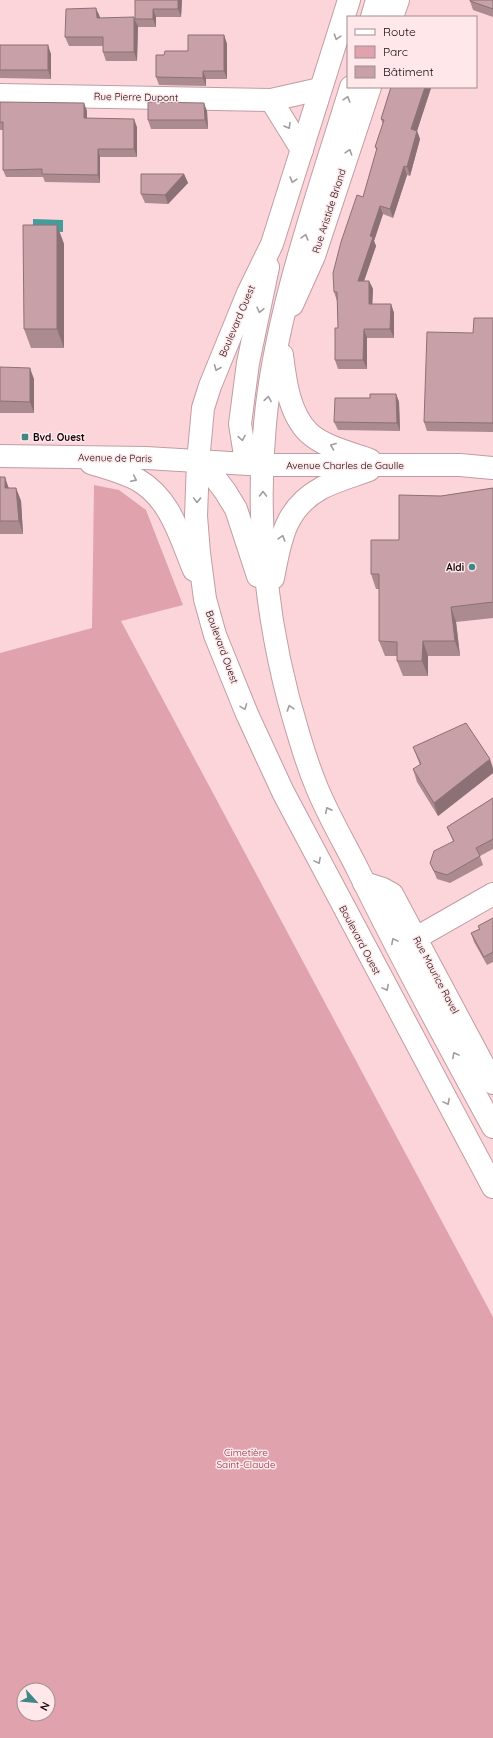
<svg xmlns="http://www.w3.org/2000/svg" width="493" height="1738" font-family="Quicksand,sans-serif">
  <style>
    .green { fill: #e0a3ae; fill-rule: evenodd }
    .water { fill: #449d9b }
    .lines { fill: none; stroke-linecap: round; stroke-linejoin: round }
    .minor-casing { stroke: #c29ca3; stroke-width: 24 }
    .major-casing { stroke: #c29ca3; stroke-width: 24 }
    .minor { stroke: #fff; stroke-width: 22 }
    .major { stroke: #fff; stroke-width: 22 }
    .wall { fill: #ab8a90 }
    .shaded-wall { fill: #8b7175 }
    .building { fill: #c7a1a7; stroke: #8b7175 }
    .oneway { stroke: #a19c9d }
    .poi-dot { fill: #408887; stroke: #ffe7ea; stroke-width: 1.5 }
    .labels { text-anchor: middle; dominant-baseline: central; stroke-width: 3; stroke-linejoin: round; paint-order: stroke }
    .street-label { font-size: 10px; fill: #13070a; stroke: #ffe7ea }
    .poi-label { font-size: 10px; font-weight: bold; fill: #13070a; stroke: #ffe7ea; text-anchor: start }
    .park-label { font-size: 10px; fill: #853348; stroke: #ffe7ea }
  </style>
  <rect width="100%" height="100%" fill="#fcd5db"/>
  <path class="green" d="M94 485 119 490 146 510 183 605 121 621 493 1317V1738H0V653L92 628ZM24 1690H48V1714H24Z"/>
  <polygon class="water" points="33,219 63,220 63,232 33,231"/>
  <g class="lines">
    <defs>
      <g id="minor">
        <polyline points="392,17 398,0"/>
        <polyline points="0,95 271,100"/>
        <polyline points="302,150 271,100 320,89"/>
        <polyline points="292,305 314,256 370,87"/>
        <polyline points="364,883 383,889 392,894 493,1083"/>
        <polyline points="416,938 493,894"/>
      </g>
      <g id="major">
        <polyline points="349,0 272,244 248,293 210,386 203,408 198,462 196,516 199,553 205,599 215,635 247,714 283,792 493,1187"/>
        <polyline points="372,17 377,0"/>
        <path d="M351 87C318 195 275 312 265 424 255 528 268 636 299 736 304 753 310 771 317 788 329 817 345 844 359 872 401 958 447 1043 493 1127"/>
        <path d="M282 355C285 380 289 414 309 433 324 447 351 453 370 460"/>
        <polyline points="0,456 146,458 263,465 460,465 493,468"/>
        <polyline points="198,462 212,474 225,491 236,509 258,576"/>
        <path d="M91 463C107 468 123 472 138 480 171 499 180 537 194 570"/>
        <polyline points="263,465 252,458 244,449 240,424 248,363 268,267"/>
        <path d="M273 578C280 542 284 509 320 489 334 481 353 476 369 470"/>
      </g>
    </defs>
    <use href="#minor" class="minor-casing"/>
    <use href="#major" class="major-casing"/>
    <use href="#minor" class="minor"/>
    <use href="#major" class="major"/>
  </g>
  <g class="wall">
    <polygon points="135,0 182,0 181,17 156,17 156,27 138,27 135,19"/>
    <polygon points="493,0 493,17 473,10 470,1"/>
    <polygon points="100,18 138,26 137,61 106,61 103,52 103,46 69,46 65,37"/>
    <polygon points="224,35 227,44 227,79 206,79 206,86 159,85 156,77 164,55 188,51"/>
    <polygon points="0,45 51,54 51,79 0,78"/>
    <polygon points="391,87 431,87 431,88 417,131 420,139 410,176 407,175 393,218 383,214 374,241 376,246 364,281 369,281 373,289 372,304 391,304 394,313 394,338 367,338 367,369 338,369 335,360 338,328 337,301 334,292 377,151 375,147 383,124 381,119"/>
    <polygon points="0,102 87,111 87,118 137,127 137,157 100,157 100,183 45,182 43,177 6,177 3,170 3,130 0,130"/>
    <polygon points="207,111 208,129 151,129 148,120"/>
    <polygon points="184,174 188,183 168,204 145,203 141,194"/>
    <polygon points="57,225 64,244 64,348 31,348 24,329"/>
    <polygon points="493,318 493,432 427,431 424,422 473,333"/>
    <polygon points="0,367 34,379 34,413 0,413"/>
    <polygon points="396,394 399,402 400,431 338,430 334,422 370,398"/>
    <polygon points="0,477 9,488 16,488 21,501 23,534 0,534"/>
    <polygon points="493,488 493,618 456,622 460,656 428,656 428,676 403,676 397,661 397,656 385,656 379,641 379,589 376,589 371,574 399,540 441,496"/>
    <polygon points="413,747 493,768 493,773 438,816 417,782 413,769 420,765"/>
    <polygon points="493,798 493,849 480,856 483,865 450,883 437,879 434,872 430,863 453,841 447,827"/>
    <polygon points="493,918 493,962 487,965 474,942 471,933 479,929 478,926"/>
  </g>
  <g class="shaded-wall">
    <polygon points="178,0 182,0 181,17 178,9"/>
    <polygon points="96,8 100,17 100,26 97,18"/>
    <polygon points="153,9 156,17 156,27 153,19"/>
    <polygon points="134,17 138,26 137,61 134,52"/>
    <polygon points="224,35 227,44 227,79 224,71"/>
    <polygon points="48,45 51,54 51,79 48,70"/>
    <polygon points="203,71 206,79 206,86 203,78"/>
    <polygon points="425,87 431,87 431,88 417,131 420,139 410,176 407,167 411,129"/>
    <polygon points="84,103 87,111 87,126 84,118"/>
    <polygon points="204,103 207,111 208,129 205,120"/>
    <polygon points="134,119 137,127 137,157 134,149"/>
    <polygon points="98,149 100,157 100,183 98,175"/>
    <polygon points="404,166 407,175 393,218 390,209"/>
    <polygon points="184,174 188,183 168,204 165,195"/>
    <polygon points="380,206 383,214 374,241 376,246 361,290 358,281 370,236"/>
    <polygon points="57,225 64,244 64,348 57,329"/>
    <polygon points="369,281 373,289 372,313 369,304"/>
    <polygon points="391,304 394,313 394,338 390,329"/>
    <polygon points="364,329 367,338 367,369 363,360"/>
    <polygon points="30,368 34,379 34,413 30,402"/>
    <polygon points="396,394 399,402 400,431 397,423"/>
    <polygon points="5,477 9,489 5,488"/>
    <polygon points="16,488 21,501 23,534 19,521"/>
    <polygon points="451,607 456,622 460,656 455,641"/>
    <polygon points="423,641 428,656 428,676 422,661"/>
    <polygon points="490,759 493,768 493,773 438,816 434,803"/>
  </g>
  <g class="building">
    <polygon points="135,0 178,0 178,9 153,9 153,19 135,19"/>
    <polygon points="470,0 493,0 493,9 470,1"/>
    <polygon points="96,8 97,18 134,17 134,52 103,52 103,37 65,37 66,9"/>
    <polygon points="188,35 224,35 224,71 203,71 203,78 156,77 156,55 164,55 165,51 188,51"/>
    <rect x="0" y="45" width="48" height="25"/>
    <polygon points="391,87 425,87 411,129 417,131 407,167 404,166 390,209 380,206 370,236 373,237 358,281 369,281 369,304 391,304 390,329 364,329 363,360 335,360 335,328 338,328 337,292 334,292 333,273 341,242 357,195 363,197 377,148 375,147 384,120 381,119"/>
    <polygon points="0,102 84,103 84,118 134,119 134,149 98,149 98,175 42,174 42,169 3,170 3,122 0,122"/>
    <polygon points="148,102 204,103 205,120 148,120"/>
    <polygon points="141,174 184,174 165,195 141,194"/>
    <polygon points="23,225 57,225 57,329 24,329"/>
    <polygon points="474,318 493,318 493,423 424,422 427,332 473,333"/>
    <polygon points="0,367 30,368 30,402 0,401"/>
    <polygon points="370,394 396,394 397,423 334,422 335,398 370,398"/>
    <polygon points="0,477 5,477 5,488 16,488 19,521 0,521"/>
    <polygon points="493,488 493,602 451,607 455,641 423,641 422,661 397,661 397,642 379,641 379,574 371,574 371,540 399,540 399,495 441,496"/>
    <polygon points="466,723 490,759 434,803 413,769 421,764 413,747"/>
    <polygon points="493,798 493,839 476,848 480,856 447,875 434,871 430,863 434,851 454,841 447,827"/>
    <polygon points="493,918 493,952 484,957 471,933 480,929 478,926"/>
  </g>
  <defs><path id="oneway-chevron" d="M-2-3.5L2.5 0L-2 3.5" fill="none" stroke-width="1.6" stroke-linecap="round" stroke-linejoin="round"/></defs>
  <g class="oneway">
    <use href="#oneway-chevron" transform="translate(337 37) rotate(108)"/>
    <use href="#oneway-chevron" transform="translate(347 99) rotate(-73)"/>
    <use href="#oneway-chevron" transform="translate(288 126) rotate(59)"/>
    <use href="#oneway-chevron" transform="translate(349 152) rotate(-72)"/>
    <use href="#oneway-chevron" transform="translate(293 180) rotate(106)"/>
    <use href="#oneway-chevron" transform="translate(305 237) rotate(-74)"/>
    <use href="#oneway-chevron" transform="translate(260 310) rotate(103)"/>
    <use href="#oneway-chevron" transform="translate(217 368) rotate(112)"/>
    <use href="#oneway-chevron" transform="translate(268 399) rotate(-81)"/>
    <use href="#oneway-chevron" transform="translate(242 438) rotate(81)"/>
    <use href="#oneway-chevron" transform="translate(333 446) rotate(-159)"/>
    <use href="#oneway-chevron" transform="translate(134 479) rotate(26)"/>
    <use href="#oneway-chevron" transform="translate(263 494) rotate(-89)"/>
    <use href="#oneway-chevron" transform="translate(197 500) rotate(92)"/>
    <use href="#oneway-chevron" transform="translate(282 538) rotate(-72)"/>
    <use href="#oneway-chevron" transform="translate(244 707) rotate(69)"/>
    <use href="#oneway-chevron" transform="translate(290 708) rotate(-108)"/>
    <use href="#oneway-chevron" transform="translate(328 810) rotate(-116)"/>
    <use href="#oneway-chevron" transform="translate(318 861) rotate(62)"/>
    <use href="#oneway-chevron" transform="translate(394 941) rotate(-118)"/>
    <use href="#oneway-chevron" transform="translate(386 988) rotate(62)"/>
    <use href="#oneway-chevron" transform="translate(455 1055) rotate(-118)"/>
    <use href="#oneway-chevron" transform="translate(447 1102) rotate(62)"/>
  </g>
  <g class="poi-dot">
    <rect x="21" y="433" width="8" height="8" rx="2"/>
    <circle cx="472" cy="567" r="4"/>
  </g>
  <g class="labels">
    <g class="street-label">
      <text transform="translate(136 97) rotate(1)">Rue Pierre Dupont</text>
      <text transform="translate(329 211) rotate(-72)">Rue Aristide Briand</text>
      <text transform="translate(237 321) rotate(-67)">Boulevard Ouest</text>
      <text transform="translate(115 458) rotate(1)">Avenue de Paris</text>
      <text x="345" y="465">Avenue Charles de Gaulle</text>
      <text transform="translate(222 647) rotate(70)">Boulevard Ouest</text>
      <text transform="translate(360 940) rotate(62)">Boulevard Ouest</text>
      <text transform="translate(436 975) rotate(62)">Rue Maurice Ravel</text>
    </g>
    <g class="poi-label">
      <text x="33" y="437">Bvd. Ouest</text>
      <text x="464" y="567" text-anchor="end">Aldi</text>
    </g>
    <g class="park-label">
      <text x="246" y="1452">Cimetière<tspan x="246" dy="12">Saint-Claude</tspan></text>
    </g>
  </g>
  <rect x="347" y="16" width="130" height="72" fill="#ffe7ea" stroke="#a18d90"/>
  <rect x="355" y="29" width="20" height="6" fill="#ffffff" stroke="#a18d90"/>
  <text x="383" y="36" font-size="12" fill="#13070a">Route</text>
  <rect x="355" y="46" width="20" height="12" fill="#e0a3ae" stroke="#a18d90"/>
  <text x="383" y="56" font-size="12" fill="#13070a">Parc</text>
  <rect x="355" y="66" width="20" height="12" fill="#c7a1a7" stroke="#a18d90"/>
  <text x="383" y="76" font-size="12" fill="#13070a">Bâtiment</text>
  <g transform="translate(36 1702) rotate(117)"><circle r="19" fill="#ffe7ea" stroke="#a18d90"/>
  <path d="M0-3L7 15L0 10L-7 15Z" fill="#408887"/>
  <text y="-6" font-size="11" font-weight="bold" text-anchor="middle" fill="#13070a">N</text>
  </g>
</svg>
